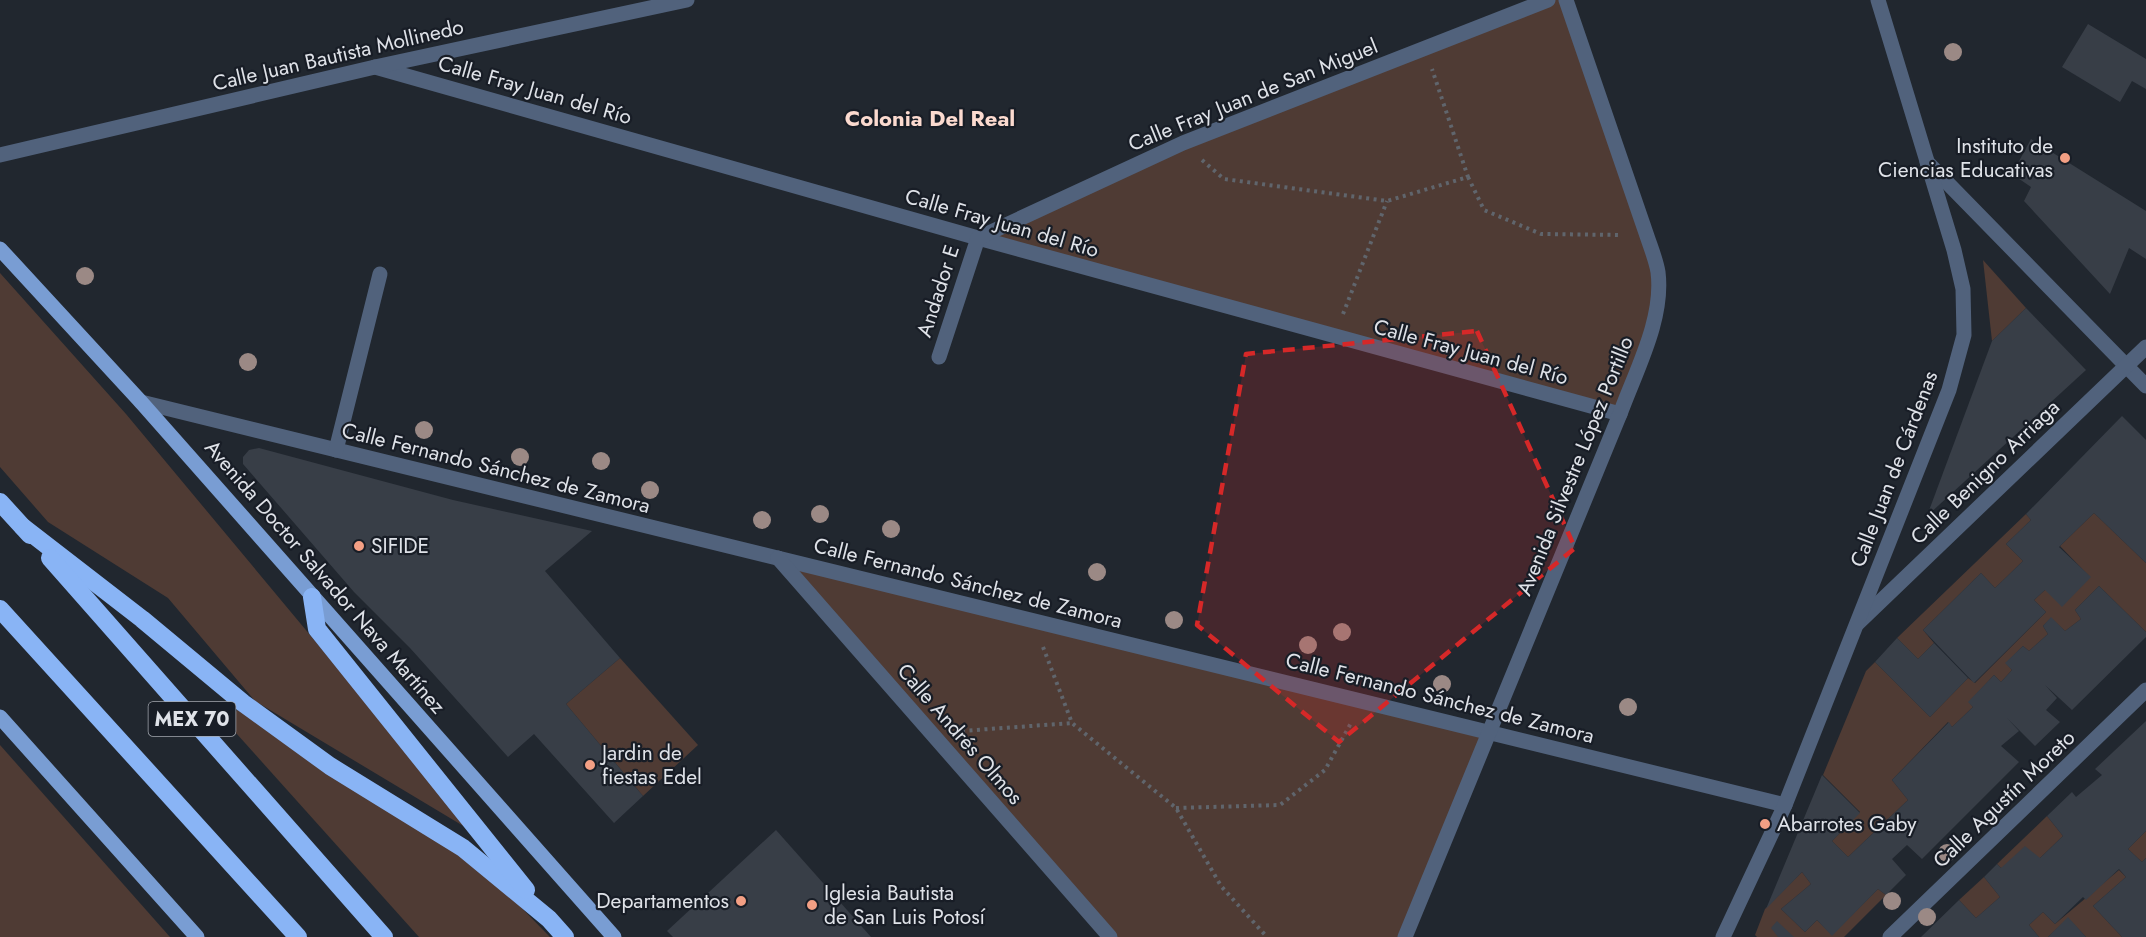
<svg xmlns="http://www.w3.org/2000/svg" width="2146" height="937" font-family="Jost,sans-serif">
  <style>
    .green { fill: #4f3b34 }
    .building { fill: #383e47 }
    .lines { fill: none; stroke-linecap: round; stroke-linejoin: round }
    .path { stroke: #60656c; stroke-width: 4; stroke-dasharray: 3 4.5; stroke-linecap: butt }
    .minor { stroke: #51627c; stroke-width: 15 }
    .major { stroke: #799dd3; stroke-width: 15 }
    .highway { stroke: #89b4f5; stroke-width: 18 }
    .tree { fill: #9b8985 }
    .marked { fill: #d62828; fill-opacity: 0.2; stroke: #d62828; stroke-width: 4.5; stroke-dasharray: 12 8; stroke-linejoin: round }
    .poi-dot { fill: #f39f84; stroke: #181d26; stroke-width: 2 }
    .labels { text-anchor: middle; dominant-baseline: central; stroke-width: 4.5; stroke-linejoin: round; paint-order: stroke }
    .shield { fill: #181d26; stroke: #a3a7ae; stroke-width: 1.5 }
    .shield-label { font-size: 20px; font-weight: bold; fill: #dfe2e8 }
    .street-label { font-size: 21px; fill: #dfe2e8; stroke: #181d26 }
    .poi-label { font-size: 21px; fill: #dfe2e8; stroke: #181d26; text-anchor: start }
    .neighbourhood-label { font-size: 22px; font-weight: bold; fill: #fbdacf; stroke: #181d26 }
  </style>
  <rect width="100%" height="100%" fill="#21272f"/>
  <g class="green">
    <polygon points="1548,0 1566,0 1647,236 1658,298 1620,414 978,238 1183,143"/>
    <polygon points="1983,260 2026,308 1992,341"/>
    <polygon points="0,273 126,414 475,833 255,701 168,598 48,522 0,467"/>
    <polygon points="2094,513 2146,563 2146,632 2099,586 2075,610 2081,619 2065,631 2051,618 2043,626 2048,634 2029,651 2023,646 2006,663 2012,670 2001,682 1994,675 1969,702 1973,707 1952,727 1948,722 1892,780 1908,800 1848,857 1832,841 1860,812 1823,775 1866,671 1875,662 1930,717 1968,678 1975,683 2046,612 2034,600 2045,590 2090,577 2060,546"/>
    <polygon points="2026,514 2031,520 2006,544 2023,561 1995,588 1981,573 1923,630 1934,643 1918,659 1897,638"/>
    <polygon points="778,558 1491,732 1405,937 1110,937"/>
    <polygon points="620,658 698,745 643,796 566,704"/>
    <polygon points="243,703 463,848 550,937 419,937 227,723"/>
    <polygon points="0,745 170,937 0,937"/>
    <polygon points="2047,816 2063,836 2040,858 2001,868 1997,864"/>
    <polygon points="2146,831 2146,858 2142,862 2128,849"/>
    <polygon points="2119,870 2126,877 2093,906 2122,937 2086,937 2068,918 2048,937 2039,937 2029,925 2043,912 2055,924"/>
    <polygon points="1802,872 1811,884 1781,909 1805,932 1817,920 1832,935 1878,889 1886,895 1844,937 1757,937 1755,935 1765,909"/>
    <polygon points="1984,877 2000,897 1976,918 1959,900"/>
  </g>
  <g class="building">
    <polygon points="2088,24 2146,59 2146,89 2132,81 2120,102 2062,67"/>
    <polygon points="2031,139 2146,211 2146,259 2129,248 2110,294 2024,201 2031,187 2012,174"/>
    <polygon points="2026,308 2086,370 1927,516 1992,341"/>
    <polygon points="2122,416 2146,440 2146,563 2094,513 2059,547 2091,577 2062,607 2045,590 2034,600 2046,612 1974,683 1923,630 1981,573 1995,588 2023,561 2006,544 2031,520 2026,514"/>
    <polygon points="259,448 453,500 592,531 545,571 620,658 566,704 643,796 614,823 534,734 508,757 410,648 354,592 243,464 243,457 249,450"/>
    <polygon points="2099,586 2146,632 2146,637 2072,710 2045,685 2057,698 2046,710 2060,722 2035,746 2007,718 2019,731 2001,746 2019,762 1922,859 1907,845 1892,859 1906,875 1886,895 1878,889 1832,936 1817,920 1805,932 1781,909 1811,884 1802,872 1766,909 1822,775 1860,813 1832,841 1848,857 1908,800 1892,780 1949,722 1952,727 1973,707 1968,702 1994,675 2001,682 2012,670 2005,663 2023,646 2029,651 2048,634 2043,626 2051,617 2065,631 2081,619 2075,610"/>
    <polygon points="1897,638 1918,659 1934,643 1968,678 1930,717 1875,662"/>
    <polygon points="2146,721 2146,831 2128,849 2142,862 2146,858 2146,937 2122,937 2093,906 2126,877 2119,869 2086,900 2083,897 2055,924 2043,912 2029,925 2039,937 1921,937 1959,900 1976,918 2000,897 1984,877 1997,864 2001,868 2025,846 2040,858 2063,836 2047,816 2072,792 2076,797 2102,775 2095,769"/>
    <polygon points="776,830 871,937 673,937 667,931"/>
    <polygon points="2068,917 2086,937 2048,937"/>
    <polygon points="1777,921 1794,937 1778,937 1771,928"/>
  </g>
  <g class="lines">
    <g class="path">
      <polyline points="1202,160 1224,179 1387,201 1468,177 1432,69"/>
      <polyline points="1468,177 1484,210 1541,234 1622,235"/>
      <polyline points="1343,314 1387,201"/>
      <polyline points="1043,647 1072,723 1176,808 1221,886 1267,937"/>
      <polyline points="962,731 1072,723"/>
      <polyline points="1176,808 1280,805 1325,770 1351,723"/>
    </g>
    <g class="minor">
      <polyline points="375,67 978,238 1620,414"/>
      <polyline points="0,155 375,67 687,0"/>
      <polyline points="1927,162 2146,386"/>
      <polyline points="939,357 978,238 1183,143 1548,0"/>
      <polyline points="141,402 1785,805"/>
      <polyline points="336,450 380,274"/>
      <polyline points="778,558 1110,937"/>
      <polyline points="1858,623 2146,347"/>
      <path d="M1405 937 1620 414C1636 370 1664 319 1658 272 1656 260 1651 248 1647 236L1566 0"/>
      <polyline points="1723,937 1785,805 1949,390 1964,335 1963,289 1954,250 1878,0"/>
      <polyline points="1890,937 2146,690"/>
    </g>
    <g class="major">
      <polyline points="0,249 141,402 614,937"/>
      <polyline points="0,717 197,937"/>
    </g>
    <g class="highway">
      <polyline points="0,502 30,535"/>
      <polyline points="23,527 142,619 243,703 330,766 463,848 549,919 565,937"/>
      <polyline points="50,558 384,937"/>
      <polyline points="312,597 317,629 526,890"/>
      <polyline points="0,609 298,937"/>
    </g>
  </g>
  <g class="tree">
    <circle cx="1953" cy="52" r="9"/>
    <circle cx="85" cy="276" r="9"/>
    <circle cx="248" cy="362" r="9"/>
    <circle cx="424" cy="430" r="9"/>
    <circle cx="520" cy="457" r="9"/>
    <circle cx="601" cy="461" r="9"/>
    <circle cx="650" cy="490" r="9"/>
    <circle cx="820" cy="514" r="9"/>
    <circle cx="762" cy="520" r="9"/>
    <circle cx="891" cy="529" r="9"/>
    <circle cx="1097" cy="572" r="9"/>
    <circle cx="1174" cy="620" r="9"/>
    <circle cx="1342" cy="632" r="9"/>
    <circle cx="1308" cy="645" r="9"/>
    <circle cx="1442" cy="684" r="9"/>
    <circle cx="1628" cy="707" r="9"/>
    <circle cx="1947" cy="853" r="9"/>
    <circle cx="1892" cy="901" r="9"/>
    <circle cx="1927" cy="917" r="9"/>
  </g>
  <path class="marked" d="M1477 331 1575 548 1339 742 1197 625 1246 354Z"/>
  <g class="poi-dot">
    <circle cx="2065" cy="158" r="6"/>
    <circle cx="359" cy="546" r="6"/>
    <circle cx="590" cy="765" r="6"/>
    <circle cx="1765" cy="824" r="6"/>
    <circle cx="741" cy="901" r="6"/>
    <circle cx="812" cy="905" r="6"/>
  </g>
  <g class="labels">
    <rect class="shield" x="148.5" y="702" width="87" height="34" rx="4.5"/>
    <g class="shield-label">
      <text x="192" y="719">MEX 70</text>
    </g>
    <g class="street-label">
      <text transform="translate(338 55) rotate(-13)">Calle Juan Bautista Mollinedo</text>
      <text transform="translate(535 90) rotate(16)">Calle Fray Juan del Río</text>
      <text transform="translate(1253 95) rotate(-22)">Calle Fray Juan de San Miguel</text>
      <text transform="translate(1002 223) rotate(16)">Calle Fray Juan del Río</text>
      <text transform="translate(938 291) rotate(-72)">Andador E</text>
      <text transform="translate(1471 352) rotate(15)">Calle Fray Juan del Río</text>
      <text transform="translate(1575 466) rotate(-68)">Avenida Silvestre López Portillo</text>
      <text transform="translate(496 468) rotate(14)">Calle Fernando Sánchez de Zamora</text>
      <text transform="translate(1894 469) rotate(-69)">Calle Juan de Cárdenas</text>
      <text transform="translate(1985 472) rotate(-44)">Calle Benigno Arriaga</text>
      <text transform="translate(325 577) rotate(49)">Avenida Doctor Salvador Nava Martínez</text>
      <text transform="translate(968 583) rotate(14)">Calle Fernando Sánchez de Zamora</text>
      <text transform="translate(1440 698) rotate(14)">Calle Fernando Sánchez de Zamora</text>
      <text transform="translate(960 734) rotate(49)">Calle Andrés Olmos</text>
      <text transform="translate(2004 799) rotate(-44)">Calle Agustín Moreto</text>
    </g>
    <g class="poi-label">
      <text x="2053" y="146" text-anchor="end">Instituto de<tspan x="2053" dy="24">Ciencias Educativas</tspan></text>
      <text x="371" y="546">SIFIDE</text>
      <text x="602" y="753">Jardin de<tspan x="602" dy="24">fiestas Edel</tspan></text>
      <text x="1777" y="824">Abarrotes Gaby</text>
      <text x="824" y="893">Iglesia Bautista<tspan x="824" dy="24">de San Luis Potosí</tspan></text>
      <text x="729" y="901" text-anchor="end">Departamentos</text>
    </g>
    <g class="neighbourhood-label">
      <text x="930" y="118">Colonia Del Real</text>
    </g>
  </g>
</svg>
